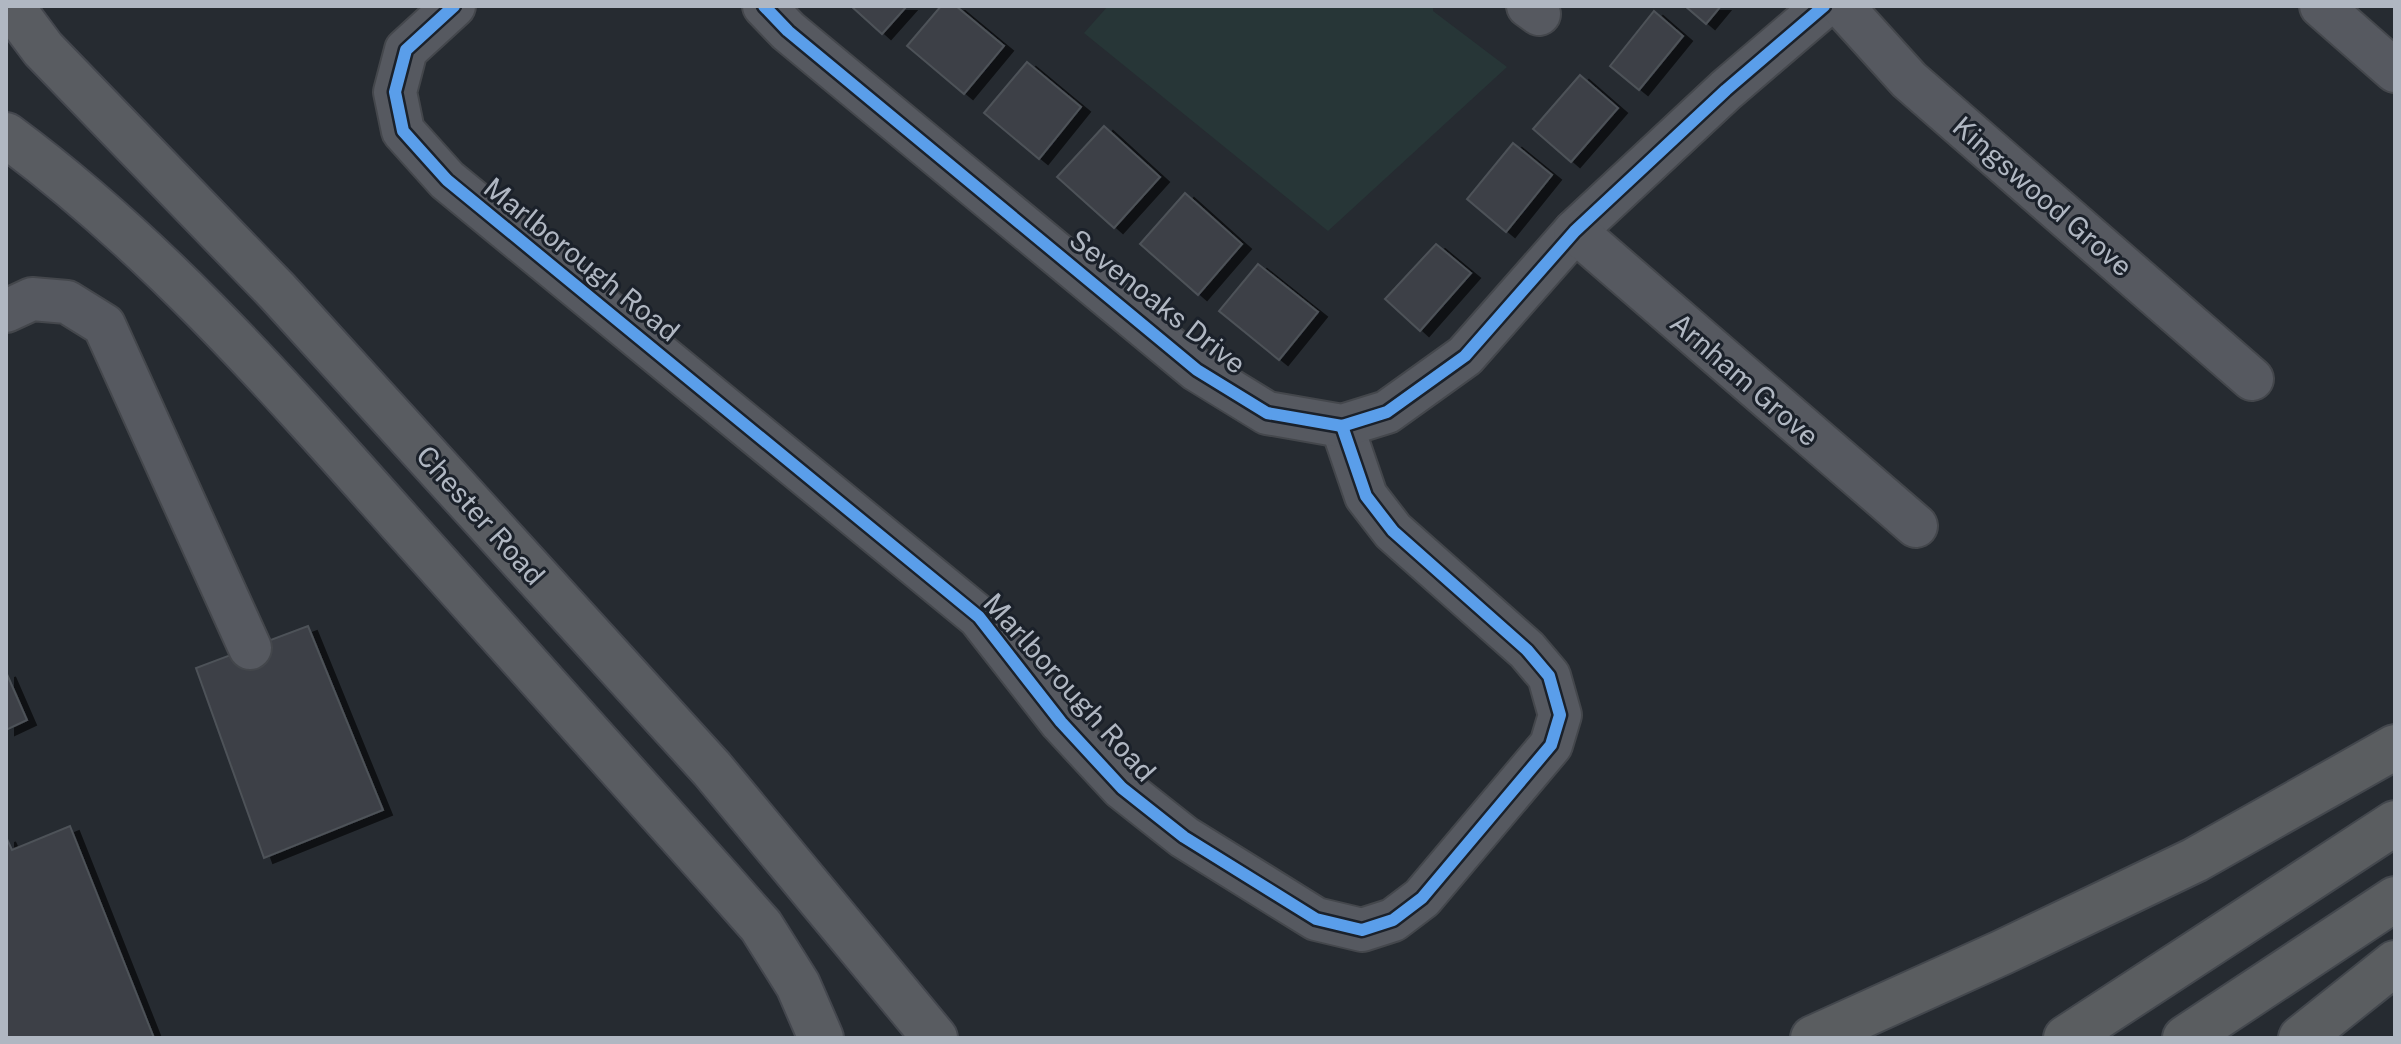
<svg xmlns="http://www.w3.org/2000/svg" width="2401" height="1044" font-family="'Public Sans',sans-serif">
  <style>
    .green { fill: #273637 }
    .building { fill: #3d4146; stroke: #4e5259; stroke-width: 2; filter: url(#shadow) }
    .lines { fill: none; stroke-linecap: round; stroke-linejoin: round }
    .minor-casing { stroke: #44474c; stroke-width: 46 }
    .major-casing { stroke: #44474e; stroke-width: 48 }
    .highway-casing { stroke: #43474d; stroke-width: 48 }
    .minor { stroke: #565960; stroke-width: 42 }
    .major { stroke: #595c61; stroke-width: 44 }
    .highway { stroke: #5a5d60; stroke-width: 44 }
    .cycleway-casing { stroke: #1b212a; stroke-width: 17 }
    .cycleway { stroke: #5a9eea; stroke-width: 12 }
    .labels { text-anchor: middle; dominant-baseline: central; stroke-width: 6; stroke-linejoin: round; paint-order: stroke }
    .street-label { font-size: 28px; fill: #b0b7c2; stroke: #1b212a }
  </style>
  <defs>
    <filter id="shadow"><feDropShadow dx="9" dy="5" stdDeviation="0" flood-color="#0009"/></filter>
  </defs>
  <rect width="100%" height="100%" fill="#262b31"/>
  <polygon class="green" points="1108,6 1433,6 1433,11 1507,67 1328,231 1084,33"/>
  <g class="building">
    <polygon points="851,6 907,6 882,34"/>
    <polygon points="941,6 956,6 1004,46 964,94 907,46"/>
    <polygon points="1685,6 1721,6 1706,24"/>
    <polygon points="1654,11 1683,36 1639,90 1610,66"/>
    <polygon points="1027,62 1081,107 1039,159 984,113"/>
    <polygon points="1580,75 1618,108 1571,162 1533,129"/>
    <polygon points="1104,126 1160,177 1114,228 1057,177"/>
    <polygon points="1513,143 1552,175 1506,232 1467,199"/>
    <polygon points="1185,193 1242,244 1198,295 1140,244"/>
    <polygon points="1436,244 1471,273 1420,331 1385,299"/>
    <polygon points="1258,264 1318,312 1279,360 1219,311"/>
    <polygon points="308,626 383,810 264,858 196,668"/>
    <polygon points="6,672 27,720 6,730"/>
    <polygon points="70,826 154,1038 6,1038 6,837 12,850"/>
  </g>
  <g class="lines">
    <defs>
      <g id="minor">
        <polyline points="454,6 406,50 395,92 403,131 447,180 979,617 1061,722 1122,788 1184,837 1316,919 1362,930 1393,920 1422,898 1551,745 1560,715 1549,676 1527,650 1393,531 1366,496 1342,426"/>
        <polyline points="764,6 788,31 1197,370 1267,413 1342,426 1387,412 1465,356 1575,231 1726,90 1824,6"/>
        <polyline points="1528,6 1539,14"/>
        <polyline points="1842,6 1909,80 2252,379"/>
        <polyline points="2321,6 2395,71"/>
        <polyline points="1575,231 1916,526"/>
        <polyline points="6,311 32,299 67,302 104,325 250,648"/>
      </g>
      <g id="major">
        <polyline points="11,6 43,49 277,291 712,769 935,1038"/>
        <path d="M6 135C155 245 276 383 398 520 520 655 641 790 761 926L798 985 821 1038"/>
      </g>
      <g id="highway">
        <polyline points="1813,1038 2003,952 2195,860 2395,747"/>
        <polyline points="2066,1038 2395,823"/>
        <polyline points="2185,1038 2395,899"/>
        <polyline points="2301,1038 2395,963"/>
      </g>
    </defs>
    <use href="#minor" class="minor-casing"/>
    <use href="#major" class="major-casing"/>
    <use href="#highway" class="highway-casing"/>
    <use href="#minor" class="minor"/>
    <use href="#major" class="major"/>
    <use href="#highway" class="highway"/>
    <defs>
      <g id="cycleway">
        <polyline points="454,6 406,50 395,92 403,131 447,180 979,617 1061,722 1122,788 1184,837 1316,919 1362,930 1393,920 1422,898 1551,745 1560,715 1549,676 1527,650 1393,531 1366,496 1342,426"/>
        <polyline points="764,6 788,31 1197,370 1267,413 1342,426 1387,412 1465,356 1575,231 1726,90 1824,6"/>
      </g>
    </defs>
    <use href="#cycleway" class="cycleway-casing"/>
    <use href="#cycleway" class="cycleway"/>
  </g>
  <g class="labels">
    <g class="street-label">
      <text transform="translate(2043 196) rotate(41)">Kingswood Grove</text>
      <text transform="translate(582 259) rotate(39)">Marlborough Road</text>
      <text transform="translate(1158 301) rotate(38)">Sevenoaks Drive</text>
      <text transform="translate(1745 379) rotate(41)">Arnham Grove</text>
      <text transform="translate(481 515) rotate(48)">Chester Road</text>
      <text transform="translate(1070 687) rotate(48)">Marlborough Road</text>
    </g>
  </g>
  <rect width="2401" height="1044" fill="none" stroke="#b0b7c2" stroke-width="16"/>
</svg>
